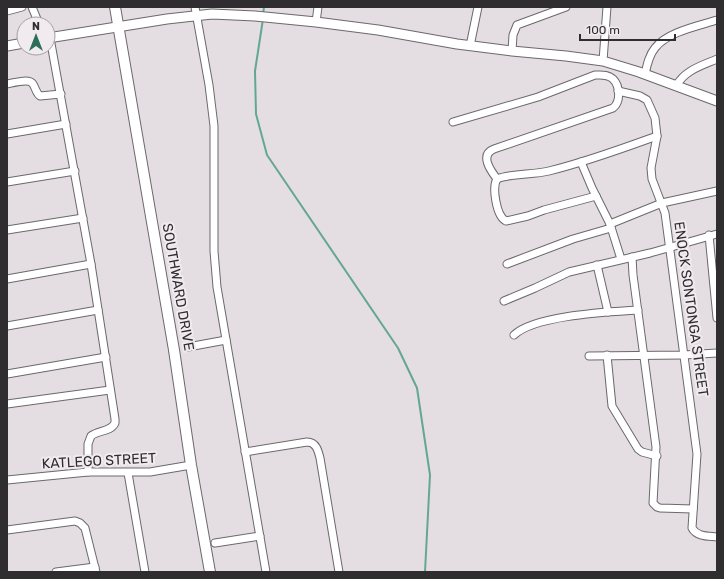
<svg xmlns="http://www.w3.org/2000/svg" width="724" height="579" font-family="Rubik,sans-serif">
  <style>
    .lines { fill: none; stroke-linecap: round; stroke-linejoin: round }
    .stream { stroke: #63a793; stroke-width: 2 }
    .minor-casing { stroke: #6c686c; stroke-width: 9 }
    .tertiary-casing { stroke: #6c686c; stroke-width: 11 }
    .secondary-casing { stroke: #6c686c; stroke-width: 12 }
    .minor { stroke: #fff; stroke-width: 7 }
    .tertiary { stroke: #fff; stroke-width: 9 }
    .secondary { stroke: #fff; stroke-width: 10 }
    .labels { text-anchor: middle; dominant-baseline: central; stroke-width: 4; stroke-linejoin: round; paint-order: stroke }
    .street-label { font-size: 14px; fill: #2f2d2f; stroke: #f1ebf0 }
  </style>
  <rect width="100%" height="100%" fill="#e4dee3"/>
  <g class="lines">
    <g class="stream">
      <polyline points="263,14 264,7"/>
      <polyline points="263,19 255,71 256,114 267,155 398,348 417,388 430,475 425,572"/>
    </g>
    <defs>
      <g id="minor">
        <polyline points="32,7 39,24"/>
        <polyline points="195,7 209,85 214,126 214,251 217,287 266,572"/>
        <polyline points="7,11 22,7"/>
        <polyline points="316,22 318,7"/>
        <path d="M50 38 91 264 115 419V423C111 432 98 430 91 436L88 444V472"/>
        <polyline points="470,46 478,7"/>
        <polyline points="512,51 513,35 517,25 566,7"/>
        <polyline points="603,61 607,7"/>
        <path d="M645 74C647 65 649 55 655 48 667 32 698 26 717 20"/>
        <path d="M7 84C13 83 29 78 33 84 36 89 36 93 40 96L61 94"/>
        <path d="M676 86C685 70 701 66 717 59"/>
        <path d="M618 91 640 96 647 100 655 118 657 136 651 168 652 179 665 213 697 454 692 528C697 537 708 536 717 537"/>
        <path d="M453 122 538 97 595 75C601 75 608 74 613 79 620 86 621 102 613 108L494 149C479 155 491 171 497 179"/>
        <polyline points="7,134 66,124"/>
        <polyline points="581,162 592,188 610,224 621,259"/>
        <polyline points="7,182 75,171"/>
        <path d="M596 196 544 210 528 216 506 221C496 216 492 187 497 179 511 173 533 175 549 171 586 162 621 149 657 136"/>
        <polyline points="610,224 662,203 717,191"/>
        <polyline points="7,230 83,218"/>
        <polyline points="709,235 717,318"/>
        <polyline points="632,257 633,275 656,447 653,503 657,507 660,508 693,509"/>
        <polyline points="507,264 573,239 611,228"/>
        <polyline points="597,265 608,312"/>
        <polyline points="7,279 91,264"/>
        <polyline points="504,301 535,288 569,272 650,253 717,234"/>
        <polyline points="7,326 98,310"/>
        <path d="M514 335C535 315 609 312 638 310"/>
        <polyline points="188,347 226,340"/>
        <polyline points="607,355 612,406 638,449 642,452 657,456"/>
        <polyline points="589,356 684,355 717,353"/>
        <polyline points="7,374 106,357"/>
        <polyline points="7,404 110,390"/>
        <path d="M245 452 307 442C316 442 318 450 320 458L339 572"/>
        <polyline points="128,473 145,572"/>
        <polyline points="7,480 88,472 150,472 191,465"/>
        <polyline points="7,530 75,521 80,523 85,528 96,572"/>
        <polyline points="215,543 260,536"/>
        <polyline points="56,572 95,567"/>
      </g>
      <g id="tertiary">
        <polyline points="48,38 167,19 212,14 255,16 316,22 378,30 457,44 512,51 566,56 603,61 639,72 717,101"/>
        <polyline points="7,46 24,43"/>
      </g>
      <polyline id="secondary" points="115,7 174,350 191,465 210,572"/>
    </defs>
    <use href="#minor" class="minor-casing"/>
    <use href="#tertiary" class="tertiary-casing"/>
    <use href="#secondary" class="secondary-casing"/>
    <use href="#minor" class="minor"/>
    <use href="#tertiary" class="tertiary"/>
    <use href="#secondary" class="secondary"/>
  </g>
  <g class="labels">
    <g class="street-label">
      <text transform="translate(178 287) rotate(80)">SOUTHWARD DRIVE</text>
      <text transform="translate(691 309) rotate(82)">ENOCK SONTONGA STREET</text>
      <text transform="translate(99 461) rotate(-3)">KATLEGO STREET</text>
    </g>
  </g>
  <rect width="724" height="579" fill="none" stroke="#2f2d2f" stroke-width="16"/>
  <g transform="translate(36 36)"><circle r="19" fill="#f1ebf0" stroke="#a39fa3"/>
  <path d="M0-3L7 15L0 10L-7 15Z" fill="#2c6d5c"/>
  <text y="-6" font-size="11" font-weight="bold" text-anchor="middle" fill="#2f2d2f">N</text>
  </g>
  <path d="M580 34v6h95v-6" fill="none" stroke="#2f2d2f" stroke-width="2"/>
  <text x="586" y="34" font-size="12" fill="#2f2d2f" stroke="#f1ebf0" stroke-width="3" paint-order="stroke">100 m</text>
</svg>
